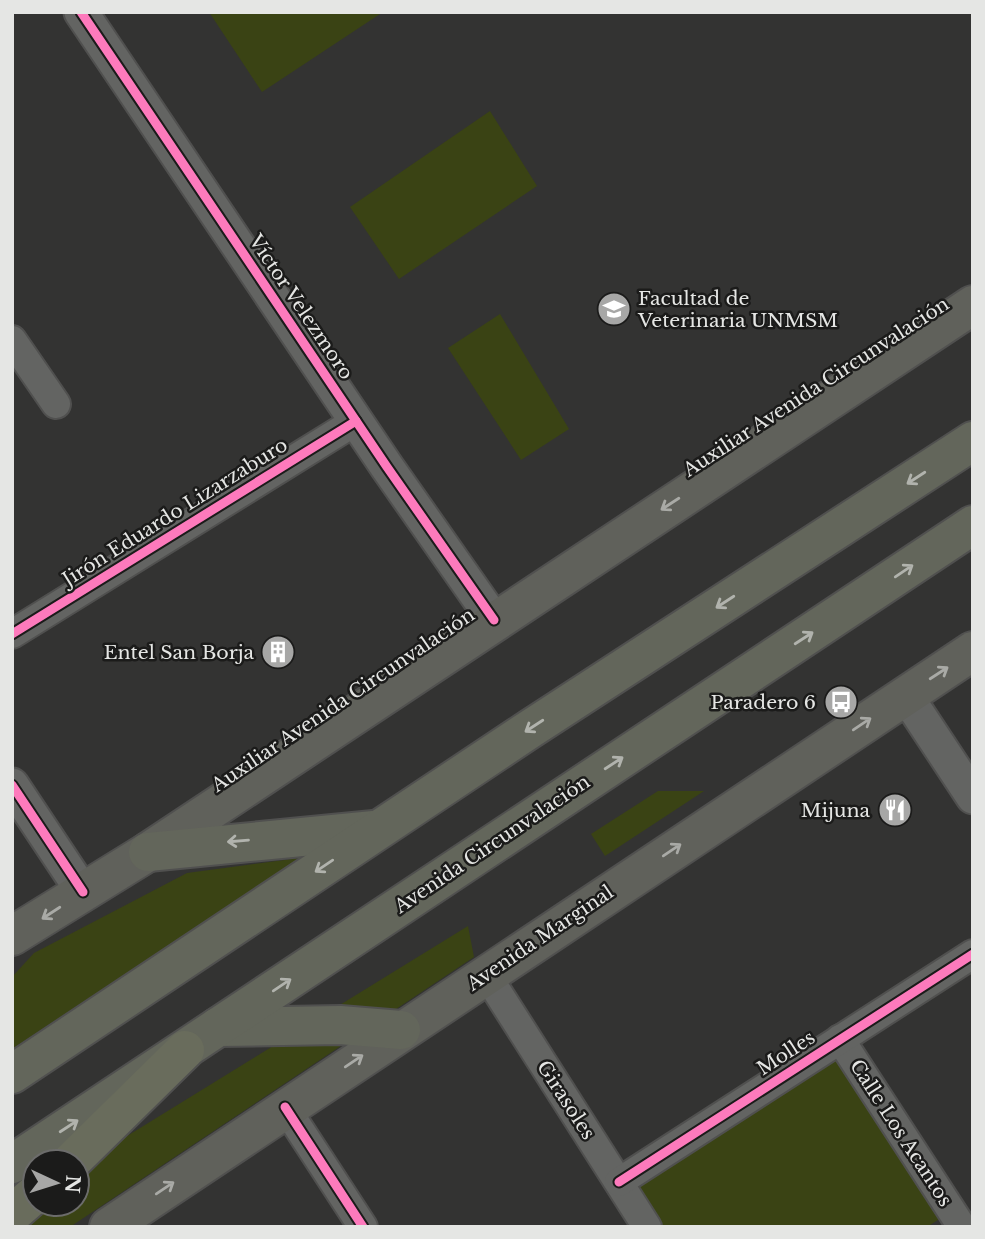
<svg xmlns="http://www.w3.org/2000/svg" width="985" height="1239" font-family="'Libre Baskerville',serif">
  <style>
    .green { fill: #3a4314 }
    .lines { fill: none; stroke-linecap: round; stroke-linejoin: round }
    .minor-casing { stroke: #50504f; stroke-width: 32 }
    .tertiary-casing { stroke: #50504f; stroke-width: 37 }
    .secondary-casing { stroke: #50504f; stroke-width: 42 }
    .primary-casing { stroke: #50504f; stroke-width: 42 }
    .motorway-casing { stroke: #50504f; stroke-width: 42 }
    .minor { stroke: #636462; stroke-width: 28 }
    .tertiary { stroke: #636462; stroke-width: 33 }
    .secondary { stroke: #60615b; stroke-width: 38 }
    .primary { stroke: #63665b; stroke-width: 38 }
    .motorway { stroke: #696c5c; stroke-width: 38 }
    .cycleway-casing { stroke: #1b1b1a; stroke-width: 13 }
    .cycleway { stroke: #fd7abc; stroke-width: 9 }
    .oneway { stroke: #b1b3ad }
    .oneway2 { stroke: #a9aaa6 }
    .labels { text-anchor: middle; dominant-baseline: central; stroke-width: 5; stroke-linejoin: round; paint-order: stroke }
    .poi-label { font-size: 19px; fill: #e5e6e4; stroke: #1b1b1a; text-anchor: end }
    .street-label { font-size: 19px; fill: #e5e6e4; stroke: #1b1b1a }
  </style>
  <rect width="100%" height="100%" fill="#333332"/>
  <g class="green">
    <polygon points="209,12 383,12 262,92"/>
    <polygon points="490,111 537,186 399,279 350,207"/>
    <polygon points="500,314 569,429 521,460 448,348"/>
    <polygon points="658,791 704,791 605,856 591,834"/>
    <polygon points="300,858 12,1049 12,977 34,953 187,873"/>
    <polygon points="468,926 474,957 70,1227 19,1227 44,1204 77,1204 77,1175 106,1149"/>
    <polygon points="838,1049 944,1216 927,1227 655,1227 629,1184"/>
  </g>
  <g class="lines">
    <defs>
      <g id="minor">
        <polyline points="12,340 56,404"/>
        <polyline points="12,634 356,421"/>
        <polyline points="486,974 647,1227"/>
        <polyline points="840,1039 962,1227"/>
        <polyline points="285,1107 363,1227"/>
        <polyline points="619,1182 973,954"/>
      </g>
      <g id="tertiary">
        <polyline points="81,12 387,467 494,620"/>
        <polyline points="905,694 973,797"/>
        <polyline points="12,785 83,892"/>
      </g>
      <g id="secondary">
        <polyline points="12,936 148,852 973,305"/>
        <polyline points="109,1227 973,651"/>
      </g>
      <g id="primary">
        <polyline points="148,852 374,830"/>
        <polyline points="218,1027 340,1025 401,1030"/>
        <polyline points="12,1074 530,729 973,441"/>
        <polyline points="12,1164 973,525"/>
      </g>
      <g id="motorway">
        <polyline points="71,1162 185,1050"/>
        <polyline points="12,1214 35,1194"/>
      </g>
    </defs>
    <use href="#minor" class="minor-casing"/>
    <use href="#tertiary" class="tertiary-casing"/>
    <use href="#secondary" class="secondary-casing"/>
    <use href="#primary" class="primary-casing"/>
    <use href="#motorway" class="motorway-casing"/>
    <use href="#minor" class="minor"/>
    <use href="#tertiary" class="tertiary"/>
    <use href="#secondary" class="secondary"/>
    <use href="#primary" class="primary"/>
    <use href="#motorway" class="motorway"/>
    <defs>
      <g id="cycleway">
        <polyline points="81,12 387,467 494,620"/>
        <polyline points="12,634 356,421"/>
        <polyline points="12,785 83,892"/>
        <polyline points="285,1107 363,1227"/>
        <polyline points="619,1182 973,954"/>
      </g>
    </defs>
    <use href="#cycleway" class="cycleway-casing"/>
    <use href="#cycleway" class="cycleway"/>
  </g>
  <defs><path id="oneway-shaft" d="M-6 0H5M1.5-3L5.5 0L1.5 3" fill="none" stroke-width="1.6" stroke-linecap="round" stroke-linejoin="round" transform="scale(1.75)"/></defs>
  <g class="oneway">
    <use href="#oneway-shaft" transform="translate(916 478) rotate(147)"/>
    <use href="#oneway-shaft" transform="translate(904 571) rotate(-34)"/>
    <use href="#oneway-shaft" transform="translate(725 602) rotate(147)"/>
    <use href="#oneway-shaft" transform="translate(804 638) rotate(-33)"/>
    <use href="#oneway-shaft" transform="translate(534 726) rotate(147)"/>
    <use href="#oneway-shaft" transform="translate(614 763) rotate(-33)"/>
    <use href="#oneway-shaft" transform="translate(238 841) rotate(175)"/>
    <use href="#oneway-shaft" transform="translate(324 866) rotate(146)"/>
    <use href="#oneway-shaft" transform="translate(282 985) rotate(-34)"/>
    <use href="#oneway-shaft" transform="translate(69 1126) rotate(-33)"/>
  </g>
  <g class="oneway2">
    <use href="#oneway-shaft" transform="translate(670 504) rotate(147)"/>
    <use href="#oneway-shaft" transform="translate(939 673) rotate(-33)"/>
    <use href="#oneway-shaft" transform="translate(862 724) rotate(-34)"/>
    <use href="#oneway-shaft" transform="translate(672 850) rotate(-34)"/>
    <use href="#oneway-shaft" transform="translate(51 913) rotate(147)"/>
    <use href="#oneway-shaft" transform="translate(354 1061) rotate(-34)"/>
    <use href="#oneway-shaft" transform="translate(165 1188) rotate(-34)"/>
  </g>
  <defs>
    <symbol id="university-disc" viewBox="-11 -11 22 22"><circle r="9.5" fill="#a7a7a6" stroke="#1b1b1a"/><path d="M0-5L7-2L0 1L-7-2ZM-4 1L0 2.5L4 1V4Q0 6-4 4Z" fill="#fff"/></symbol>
    <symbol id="building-disc" viewBox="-11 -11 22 22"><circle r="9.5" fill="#a7a7a6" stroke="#1b1b1a"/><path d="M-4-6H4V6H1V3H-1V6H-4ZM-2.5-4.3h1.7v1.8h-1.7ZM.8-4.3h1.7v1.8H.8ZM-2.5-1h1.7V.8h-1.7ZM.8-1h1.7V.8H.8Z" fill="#fff"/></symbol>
    <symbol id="bus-disc" viewBox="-11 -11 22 22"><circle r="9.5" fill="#a7a7a6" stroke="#1b1b1a"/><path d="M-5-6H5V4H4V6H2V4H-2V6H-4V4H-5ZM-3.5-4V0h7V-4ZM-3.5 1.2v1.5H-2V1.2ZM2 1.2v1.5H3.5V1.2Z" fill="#fff"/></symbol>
    <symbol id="restaurant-disc" viewBox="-11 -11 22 22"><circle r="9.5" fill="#a7a7a6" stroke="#1b1b1a"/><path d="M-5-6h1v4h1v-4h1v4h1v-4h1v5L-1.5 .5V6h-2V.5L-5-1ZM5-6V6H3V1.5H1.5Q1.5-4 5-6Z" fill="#fff"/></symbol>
  </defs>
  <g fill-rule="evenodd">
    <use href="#university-disc" x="595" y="290" width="38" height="38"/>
    <use href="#building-disc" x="259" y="633" width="38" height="38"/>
    <use href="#bus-disc" x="822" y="683" width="38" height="38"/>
    <use href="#restaurant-disc" x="876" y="791" width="38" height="38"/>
  </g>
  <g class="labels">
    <g class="poi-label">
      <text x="638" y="298" text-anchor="start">Facultad de<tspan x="638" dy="22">Veterinaria UNMSM</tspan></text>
      <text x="254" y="652">Entel San Borja</text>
      <text x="816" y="702">Paradero 6</text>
      <text x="870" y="810">Mijuna</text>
    </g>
    <g class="street-label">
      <text transform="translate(301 307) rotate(56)">Víctor Velezmoro</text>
      <text transform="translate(816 387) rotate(-33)">Auxiliar Avenida Circunvalación</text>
      <text transform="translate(175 512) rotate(-32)">Jirón Eduardo Lizarzaburo</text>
      <text transform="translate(343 700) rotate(-34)">Auxiliar Avenida Circunvalación</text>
      <text transform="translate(492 844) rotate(-34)">Avenida Circunvalación</text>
      <text transform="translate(540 938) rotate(-34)">Avenida Marginal</text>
      <text transform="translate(786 1053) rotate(-33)">Molles</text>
      <text transform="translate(566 1100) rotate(57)">Girasoles</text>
      <text transform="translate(901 1133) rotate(57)">Calle Los Acantos</text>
    </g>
  </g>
  <rect width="985" height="1239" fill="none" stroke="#e5e6e4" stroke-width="28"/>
  <g transform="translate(56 1183) rotate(94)"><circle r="33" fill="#1b1b1a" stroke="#6c6c6b" stroke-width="2"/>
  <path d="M0-5L12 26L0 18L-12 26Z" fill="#a7a7a6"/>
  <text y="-10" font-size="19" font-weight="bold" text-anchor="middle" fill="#e5e6e4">N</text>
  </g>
</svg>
